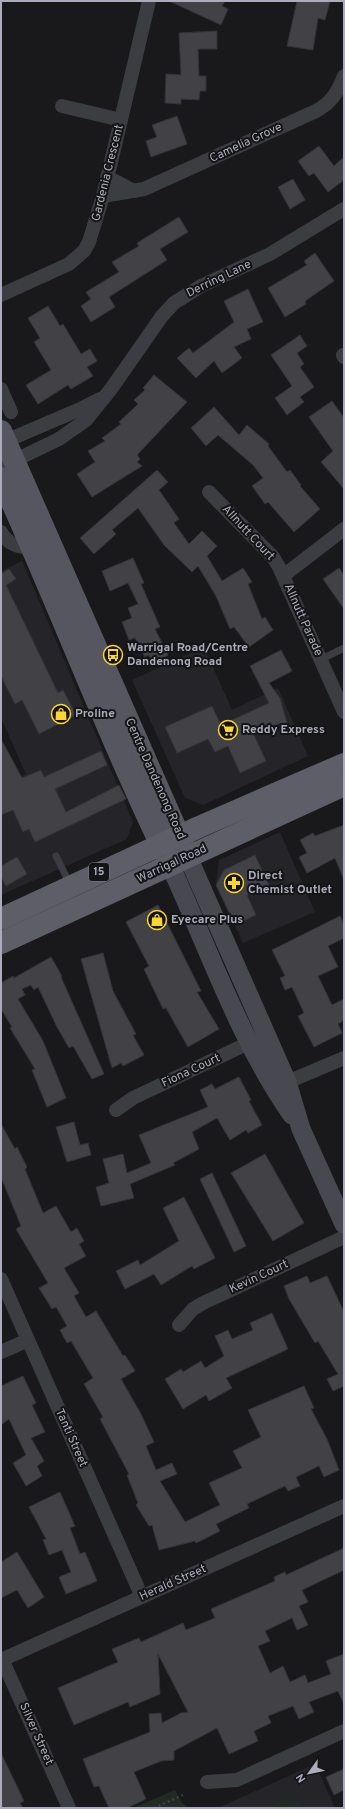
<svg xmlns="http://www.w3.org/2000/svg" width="345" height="1809" font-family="Overpass,sans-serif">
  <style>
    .built { fill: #252529 }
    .green { fill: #212a23 }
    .building { fill: #414146; stroke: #343338 }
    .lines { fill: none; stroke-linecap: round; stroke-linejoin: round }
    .path { stroke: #404148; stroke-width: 2.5; stroke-dasharray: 2 3; stroke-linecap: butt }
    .service { stroke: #3c3c43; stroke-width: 7 }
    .minor { stroke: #3c3c43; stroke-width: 14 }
    .secondary { stroke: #484851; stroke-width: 19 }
    .primary { stroke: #565660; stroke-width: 22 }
    .trunk { stroke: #5e5e69; stroke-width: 22 }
    .labels { text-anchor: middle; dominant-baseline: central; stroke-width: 4; stroke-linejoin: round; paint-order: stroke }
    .shield { fill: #141416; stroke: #7e7f8a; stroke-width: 1 }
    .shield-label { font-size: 11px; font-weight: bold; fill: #abadbc }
    .street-label { font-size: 12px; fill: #abadbc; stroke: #141416 }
    .poi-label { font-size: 12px; font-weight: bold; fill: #abadbc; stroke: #141416; text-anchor: start }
  </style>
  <rect width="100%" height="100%" fill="#19191b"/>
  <g class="built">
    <polygon points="22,561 133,822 127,839 1,895 1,785 26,774 1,718 1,571"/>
    <polygon points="204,647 232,710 278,688 308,756 203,805 185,798 132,680"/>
    <polygon points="280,832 315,912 243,943 216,883 219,860"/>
    <polygon points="315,1764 335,1808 218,1808"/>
  </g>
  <g class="green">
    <polygon points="175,1790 182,1803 188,1808 133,1808"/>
    <polygon points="285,1799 299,1802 303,1808 263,1808"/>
  </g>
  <g class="building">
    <polygon points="169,1 225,1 222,6 228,9 221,25"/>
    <polygon points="297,1 330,1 325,20 318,18 313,50 287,46"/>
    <polygon points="217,31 217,49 198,49 199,76 206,76 206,91 200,91 199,100 181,99 181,104 165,103 166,74 181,75 179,33"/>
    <polygon points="177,116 187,144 151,157 146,141 157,137 152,125"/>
    <polygon points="319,146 334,166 344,157 344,180 328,192 314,173 309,176 298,161"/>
    <polygon points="293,179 305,200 290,209 278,187"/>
    <polygon points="179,217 188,232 160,249 167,260 109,297 115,307 91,322 81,306 91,299 86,292 119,272 112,262 139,246 137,243"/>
    <polygon points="315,253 334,281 305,301 306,304 285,317 268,288 307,265 304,261"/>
    <polygon points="248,289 263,322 247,329 251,339 234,347 242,358 222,373 214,361 196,378 177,358 189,348 193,353 234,322 224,301"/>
    <polygon points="48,306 60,326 63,324 81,354 90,349 97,361 87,367 93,376 71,389 68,385 38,404 26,385 51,370 34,342 40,338 28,318"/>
    <polygon points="300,335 307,346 297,353 304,364 300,367 314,387 300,397 304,402 287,415 275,398 292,386 271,355"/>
    <polygon points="154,375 187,402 137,455 140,459 137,462 142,466 92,497 77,474 95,462 88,451 105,441 102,438 121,424 119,422 138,404 134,400 145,390 143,388"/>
    <polygon points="332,401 344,418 344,489 321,462 333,451 309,417"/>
    <polygon points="214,407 239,435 247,425 269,444 268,446 287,472 290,470 301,485 300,486 320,509 294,532 268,502 265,504 252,486 263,478 253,465 218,435 206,446 191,428"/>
    <polygon points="157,470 168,482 159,490 179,519 174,523 189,544 202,531 217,546 207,556 222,581 243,568 252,582 248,584 262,619 265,617 273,630 249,647 234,627 230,629 216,596 198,566 192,572 164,545 138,508 112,530 116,534 94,554 80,538"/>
    <polygon points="133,558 144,583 141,584 160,627 155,629 168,655 153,663 149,655 145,657 135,638 129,640 122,622 132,618 128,608 138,604 128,583 110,591 102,571"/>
    <polygon points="339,568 344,575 344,609 323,579"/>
    <polygon points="9,569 16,579 6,585 58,693 63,690 76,715 39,734 22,700 15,704 1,676 1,574"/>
    <polygon points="281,650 292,671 269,683 280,698 289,730 284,731 280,723 254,735 266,761 240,773 228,746 215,752 208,739 177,753 165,727 212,706 221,725 269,703 250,666"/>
    <polygon points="1,739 22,778 41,770 44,777 101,751 107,765 55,789 66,812 119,785 126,799 35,842 29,829 23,832 13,810 1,815"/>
    <polygon points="344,825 344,880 335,858 307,873 299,857 307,853 300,840 313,833 315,836"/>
    <polygon points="255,855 269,885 247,895 256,915 235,925 216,885 224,870"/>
    <polygon points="17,857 27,874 6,886 1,877 1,866"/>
    <polygon points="158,905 201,991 197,992 219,1029 188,1047 166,1008 163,1009 144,969 149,966 126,922"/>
    <polygon points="340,916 344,924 344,938 328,946 338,967 318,976 332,1005 344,999 344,1020 338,1024 342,1033 314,1047 298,1016 304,1013 292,987 285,990 280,978 285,976 272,950"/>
    <polygon points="103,953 113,991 136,1034 133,1035 144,1055 123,1066 121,1063 112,1068 81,959"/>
    <polygon points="51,957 62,976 61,977 104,1074 92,1079 73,1046 69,1048 57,1027 38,987 34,990 31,985 22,989 25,995 18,999 43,1041 66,1098 47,1107 32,1070 35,1069 10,1028 12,1027 1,1009 1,983 13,976 14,978"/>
    <polygon points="239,1077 251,1100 249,1101 262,1125 248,1133 246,1130 230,1140 217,1118 192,1132 199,1149 173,1163 175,1165 130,1184 134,1198 101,1206 96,1187 109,1183 103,1159 123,1154 127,1173 151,1163 139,1135 208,1107 200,1090 212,1084 215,1089"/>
    <polygon points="74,1122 80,1145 88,1143 91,1155 67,1162 56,1127"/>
    <polygon points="1,1124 15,1149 17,1147 27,1167 25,1169 43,1213 56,1206 71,1232 77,1228 84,1241 79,1244 86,1256 64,1268 79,1293 74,1296 86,1317 96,1311 123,1356 125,1355 135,1371 121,1379 141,1414 154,1442 146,1446 156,1470 172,1463 177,1474 160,1481 185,1522 220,1505 209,1483 242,1468 233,1451 261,1437 248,1410 304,1386 314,1408 311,1409 327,1439 339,1470 324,1477 319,1466 296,1477 300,1486 288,1491 285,1486 247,1504 249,1508 216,1524 220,1531 196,1543 195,1541 159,1550 152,1525 149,1526 136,1505 138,1503 127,1475 129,1474 100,1419 103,1417 84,1384 93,1378 71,1341 67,1343 60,1330 67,1326 56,1307 52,1309 39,1288 48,1283 16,1229 21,1226 1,1177"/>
    <polygon points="265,1154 304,1223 273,1241 231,1173"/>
    <polygon points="212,1173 246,1246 234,1252 200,1179"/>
    <polygon points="184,1197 215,1258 194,1269 192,1266 161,1285 154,1274 125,1289 116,1271 138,1260 140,1265 179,1241 163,1208"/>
    <polygon points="307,1276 310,1283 327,1276 344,1312 344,1386 333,1391 327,1379 338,1374 318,1341 315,1343 289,1299 284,1286"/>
    <polygon points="272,1313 288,1349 226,1378 232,1388 209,1401 206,1395 183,1409 165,1379 181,1369 183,1372 201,1361 205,1368 224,1356 215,1336 228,1330 232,1339 253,1330 250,1323"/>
    <polygon points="23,1376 36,1403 32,1405 45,1432 31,1438 44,1461 37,1466 42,1476 26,1486 13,1463 26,1455 9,1419 1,1425 1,1386"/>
    <polygon points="60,1492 75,1526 70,1528 80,1554 85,1552 97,1581 66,1594 59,1577 71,1572 62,1550 49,1555 43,1540 46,1539 29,1507"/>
    <polygon points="344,1548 344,1570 302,1590 308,1602 299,1606 308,1625 297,1630 292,1618 265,1631 270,1641 258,1646 270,1673 283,1666 290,1682 305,1675 308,1683 331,1674 326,1661 344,1654 344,1704 338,1691 309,1702 314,1712 299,1719 293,1706 268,1716 271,1723 254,1731 258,1741 229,1754 217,1728 174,1751 174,1760 161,1761 134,1772 146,1799 127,1808 109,1808 99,1786 94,1787 83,1759 150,1732 149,1714 161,1713 162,1723 181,1713 188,1712 158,1654 160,1694 130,1707 128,1702 74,1725 58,1688 118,1662 112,1649 139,1638 141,1642 183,1623 186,1630 215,1618 211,1609 275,1581 274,1577 285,1572 286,1575"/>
    <polygon points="17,1552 44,1597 28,1608 17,1590 1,1598 1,1562"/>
    <polygon points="1,1753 24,1801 20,1803 23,1808 1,1808"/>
    <polygon points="344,1769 344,1790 334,1795 326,1777"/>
  </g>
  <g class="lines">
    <polyline class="path" points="154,1808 183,1795"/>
    <g class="service">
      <polyline points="320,660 344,648"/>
      <polyline points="56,856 70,884"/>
    </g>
    <g class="minor">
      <polyline points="62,106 121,120"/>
      <polyline points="107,177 134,191"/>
      <path d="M103 196 144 189 316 111C331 103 338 92 344 76"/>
      <polyline points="1,295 69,264 84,251 89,242 103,196 149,1"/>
      <polyline points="343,355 344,357"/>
      <polyline points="1,389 11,412"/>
      <polyline points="1,443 78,410 100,399"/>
      <polyline points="1,467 59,439 86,420 111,389 162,316 174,303 201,286 270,254 344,209"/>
      <polyline points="209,492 273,557 279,567 344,712"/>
      <path d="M1 532C8 545 19 547 33 548"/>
      <polyline points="283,576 344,529"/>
      <polyline points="278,1086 344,1058"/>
      <polyline points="116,1110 133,1098 257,1039"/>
      <polyline points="1,1279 142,1597"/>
      <polyline points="179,1325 193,1309 203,1303 344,1237"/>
      <polyline points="1,1352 28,1340"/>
      <polyline points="2,1659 69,1808"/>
      <polyline points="1,1660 344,1506"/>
      <polyline points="207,1782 237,1780 344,1731"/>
    </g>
    <g class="secondary">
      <polyline points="188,857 287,1082 301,1129 344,1224"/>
      <path d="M170 865C209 949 239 1039 292 1115"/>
    </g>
    <g class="primary">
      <polyline points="1,431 187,854"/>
      <path d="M1 478C59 605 108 736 169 862"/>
    </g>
    <g class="trunk">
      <polyline points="1,919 199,827 344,764"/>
      <polyline points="1,943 344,785"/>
    </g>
  </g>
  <defs>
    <symbol id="bus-ring" viewBox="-11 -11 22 22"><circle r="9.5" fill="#141416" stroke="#fad632" stroke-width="1.5"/><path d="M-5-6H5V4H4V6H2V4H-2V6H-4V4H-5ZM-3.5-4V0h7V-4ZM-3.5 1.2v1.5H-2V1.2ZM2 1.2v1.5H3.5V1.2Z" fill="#fad632"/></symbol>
    <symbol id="shop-ring" viewBox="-11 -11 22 22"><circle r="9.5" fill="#141416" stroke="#fad632" stroke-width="1.5"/><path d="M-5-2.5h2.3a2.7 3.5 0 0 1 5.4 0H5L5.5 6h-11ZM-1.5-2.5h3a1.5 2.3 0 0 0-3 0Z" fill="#fad632"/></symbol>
    <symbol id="supermarket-ring" viewBox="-11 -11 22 22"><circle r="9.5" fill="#141416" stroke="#fad632" stroke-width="1.5"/><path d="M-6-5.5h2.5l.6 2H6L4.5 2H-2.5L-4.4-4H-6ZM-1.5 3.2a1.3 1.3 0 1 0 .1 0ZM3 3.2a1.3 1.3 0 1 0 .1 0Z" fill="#fad632"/></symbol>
    <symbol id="pharmacy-ring" viewBox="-11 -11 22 22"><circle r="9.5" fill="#141416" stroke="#fad632" stroke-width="1.5"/><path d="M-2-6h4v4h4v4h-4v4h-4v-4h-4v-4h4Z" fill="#fad632"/></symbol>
  </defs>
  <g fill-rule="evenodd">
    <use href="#bus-ring" x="102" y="644" width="22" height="22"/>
    <use href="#shop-ring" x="50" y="703" width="22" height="22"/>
    <use href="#supermarket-ring" x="217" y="719" width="22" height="22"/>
    <use href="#pharmacy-ring" x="223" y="872" width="22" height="22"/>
    <use href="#shop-ring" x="146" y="909" width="22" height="22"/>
  </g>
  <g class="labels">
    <rect class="shield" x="89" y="863" width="20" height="18" rx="3"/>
    <g class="shield-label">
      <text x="99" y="872">15</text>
    </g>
    <g class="street-label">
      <text transform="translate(246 143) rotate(-25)">Camelia Grove</text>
      <text transform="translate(108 173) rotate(-76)">Gardenia Crescent</text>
      <text transform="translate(219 279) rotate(-26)">Derring Lane</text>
      <text transform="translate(248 533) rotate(47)">Allnutt Court</text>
      <text transform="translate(303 620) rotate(66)">Allnutt Parade</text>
      <text transform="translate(155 779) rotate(66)">Centre Dandenong Road</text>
      <text transform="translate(172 864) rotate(-25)">Warrigal Road</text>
      <text transform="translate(191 1071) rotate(-25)">Fiona Court</text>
      <text transform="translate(259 1277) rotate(-25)">Kevin Court</text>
      <text transform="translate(71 1438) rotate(66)">Tanti Street</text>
      <text transform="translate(173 1583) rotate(-24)">Herald Street</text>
      <text transform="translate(36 1734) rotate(66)">Silver Street</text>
    </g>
    <g class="poi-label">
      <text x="127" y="648">Warrigal Road/Centre<tspan x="127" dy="14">Dandenong Road</tspan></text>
      <text x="75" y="714">Proline</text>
      <text x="242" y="730">Reddy Express</text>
      <text x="248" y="876">Direct<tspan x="248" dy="14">Chemist Outlet</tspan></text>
      <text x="171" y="920">Eyecare Plus</text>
    </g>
  </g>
  <rect width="345" height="1809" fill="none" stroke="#abadbc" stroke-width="4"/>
  <g transform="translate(309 1773) rotate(237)" stroke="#141416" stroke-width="3" paint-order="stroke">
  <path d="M0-3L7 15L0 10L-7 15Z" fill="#abadbc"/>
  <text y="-6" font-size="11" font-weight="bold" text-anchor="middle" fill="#abadbc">N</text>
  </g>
</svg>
